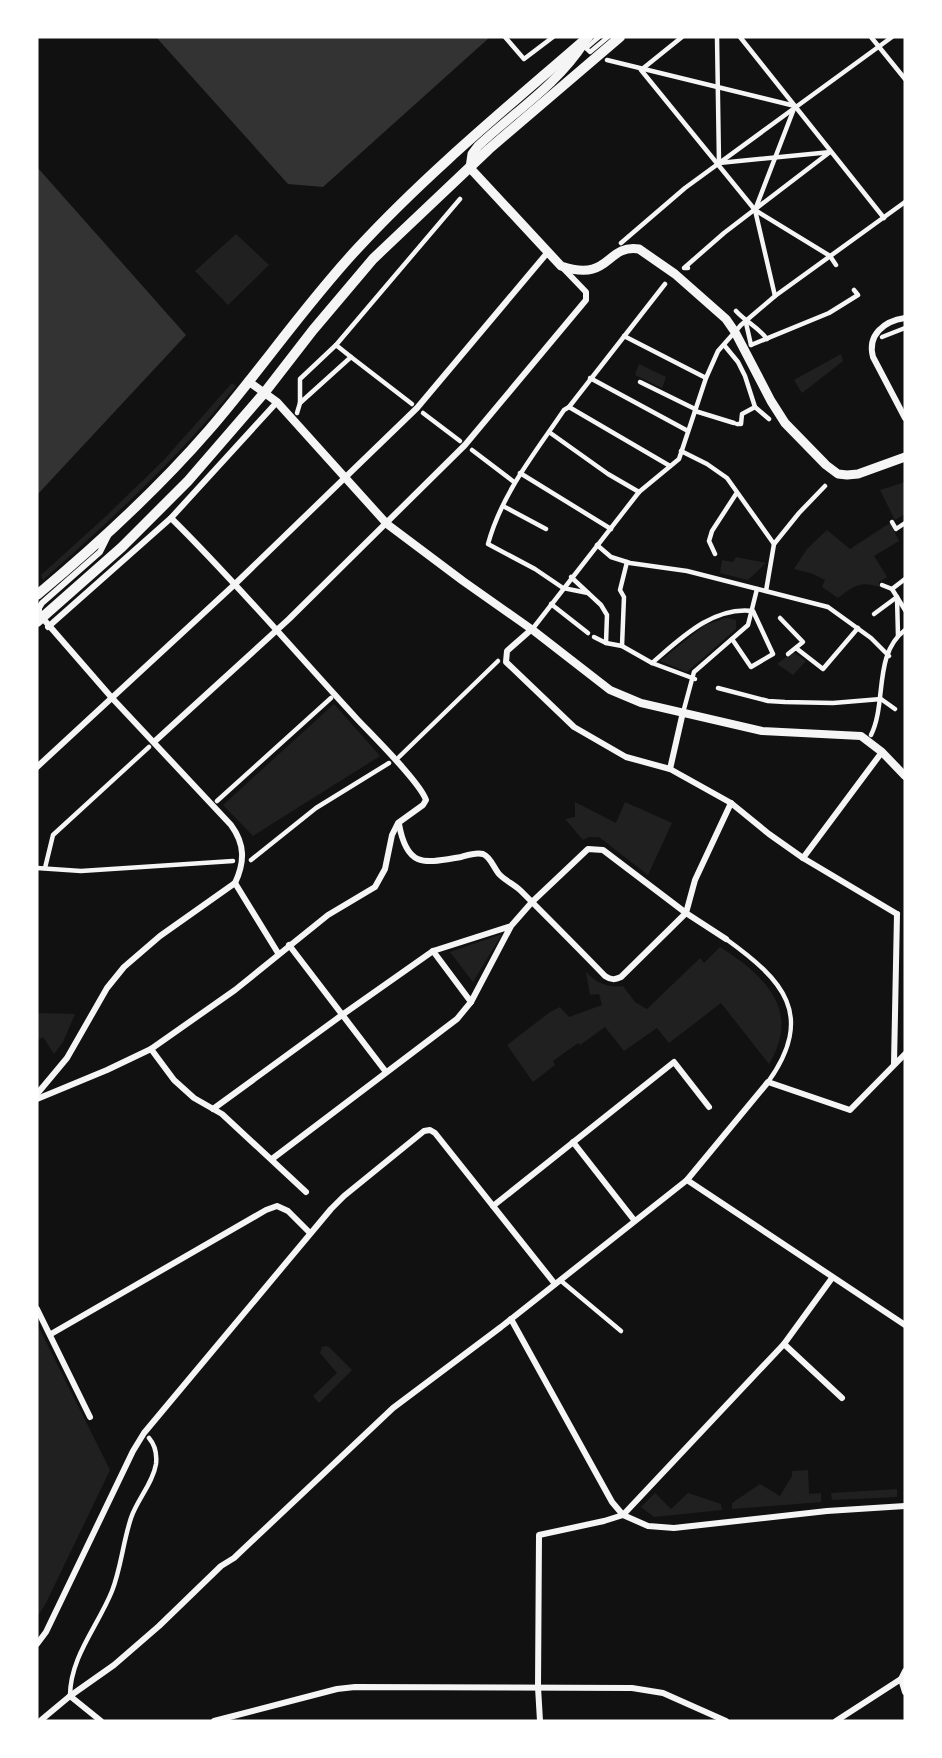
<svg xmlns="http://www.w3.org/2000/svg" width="942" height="1758" font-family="Arial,sans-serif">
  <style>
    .green { fill: #202020 }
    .water { fill: #333 }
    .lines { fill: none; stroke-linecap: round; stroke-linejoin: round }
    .pedestrian { stroke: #f5f5f5; stroke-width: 4.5 }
    .minor { stroke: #f5f5f5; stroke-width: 6 }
    .tertiary { stroke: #f5f5f5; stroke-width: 8 }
    .secondary { stroke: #f5f5f5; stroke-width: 9 }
    .primary { stroke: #f5f5f5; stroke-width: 10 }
  </style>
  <rect width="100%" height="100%" fill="#111"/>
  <g class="green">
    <polygon points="236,234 269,265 228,305 195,271"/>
    <polygon points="841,354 843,361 802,393 794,380"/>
    <polygon points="639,364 666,377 662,388 635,375"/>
    <path d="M232 383 236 386C178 458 112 519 43 580L41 575 103 519 163 461Z"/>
    <polygon points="905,482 905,514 895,520 880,490"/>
    <path d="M890 523 899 541 874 556 887 577 879 582V587C861 580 852 587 838 598L822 587 825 580 813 574 794 569 807 549 827 530 850 549Z"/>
    <polygon points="736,557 766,563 748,580 720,573 722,560 733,562"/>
    <polygon points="726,618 736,620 736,629 687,672 660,661 705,625"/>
    <polygon points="793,652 806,661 793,675 777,664"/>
    <polygon points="334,704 380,756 253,836 223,805"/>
    <polygon points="575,802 616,823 625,802 672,823 648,875 599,837 589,837 583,840 565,819 575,817"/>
    <polygon points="502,934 473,982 450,952"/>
    <path d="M720 947C764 975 802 1010 769 1064L721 1003 669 1043 657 1028 624 1051 605 1027 580 1045 578 1043 553 1061 555 1065 533 1082 507 1045 550 1012 560 1007 569 1017 602 1005 599 994 590 995 586 972C597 983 607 988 623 986L635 1002 647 1009 700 958 704 963Z"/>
    <polygon points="37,1013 75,1014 63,1042 54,1054 43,1037 37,1041"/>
    <polygon points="37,1324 110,1470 45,1605 37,1617"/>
    <polygon points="326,1346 329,1347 352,1370 319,1403 313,1396 337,1373 320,1353 322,1347"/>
    <polygon points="808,1470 809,1494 821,1493 821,1502 732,1509 732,1503 760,1484 780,1496 792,1476 792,1471"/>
    <polygon points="897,1489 897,1497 832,1500 831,1493"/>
    <polygon points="655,1493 671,1509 688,1493 721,1504 722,1510 654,1517 641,1507"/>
  </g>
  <g class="water">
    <polygon points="156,37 490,37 323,187 288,184"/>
    <polygon points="37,167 186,335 37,495"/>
  </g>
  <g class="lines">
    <g class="pedestrian">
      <polyline points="505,37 524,59 553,37"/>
      <polyline points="682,37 641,70 755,210 830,256 836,265"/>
      <polyline points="717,37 719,163 831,152"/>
      <polyline points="740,37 884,218"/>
      <polyline points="871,37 905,79"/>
      <polyline points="586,48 590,52 608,37"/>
      <polyline points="586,48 599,37"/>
      <polyline points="607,60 795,106 755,210 775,296"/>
      <polyline points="621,243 685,188 892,37"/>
      <polyline points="688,268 684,268 724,233 830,152"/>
      <path d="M736 311C746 322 758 327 767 339"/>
      <polyline points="746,323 751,345"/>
      <polyline points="624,336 706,378"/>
      <polyline points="882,337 905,328"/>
      <polyline points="336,345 460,199"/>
      <polygon points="336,345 351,357 300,403 300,379"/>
      <polyline points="724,345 738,362 745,376 755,407 769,419"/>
      <polyline points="751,345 829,313 858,295 854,290"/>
      <polyline points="351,357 412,404"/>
      <polyline points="590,378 688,431"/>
      <polyline points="640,382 695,409"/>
      <polyline points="569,407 670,466"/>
      <polyline points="695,411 734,423"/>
      <polyline points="297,413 300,403"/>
      <polyline points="423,413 460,441"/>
      <polyline points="737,424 741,424 742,414 755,407"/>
      <polyline points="549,432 608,474 639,492"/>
      <polyline points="472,450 514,482"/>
      <polyline points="681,451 707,464 727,478 774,544"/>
      <polyline points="520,473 611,529"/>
      <polyline points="503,506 546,529"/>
      <polyline points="892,522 896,529 905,523"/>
      <polyline points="597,545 611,557 630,563 687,571 828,607 871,638 889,656"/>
      <polyline points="715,554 709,541 712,531 736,494"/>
      <polyline points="571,577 601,605 607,615 606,643"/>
      <polyline points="882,585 892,589 905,610"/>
      <polyline points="892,589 905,579"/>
      <polyline points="766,591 774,544 799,513 825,486"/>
      <path d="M588 593 563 588 535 569 488 544C502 493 535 453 564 410L569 407 665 284"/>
      <polyline points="897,597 898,636"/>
      <polyline points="551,604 588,633"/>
      <polyline points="874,614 897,597"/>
      <polyline points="780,618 803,642 788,654"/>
      <polyline points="534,627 639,492 679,459 706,378 718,351 741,325 775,296 905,202"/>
      <polyline points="594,637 606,643 622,646 652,663 695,679"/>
      <polyline points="622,646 624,597 620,590 627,562"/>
      <polyline points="796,648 823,669 858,628"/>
      <path d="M652 663C681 638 713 606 753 611L773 654 751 667 732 639"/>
      <polyline points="718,688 768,701 785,702 833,703 881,699 895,709"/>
      <polyline points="684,709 694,672 748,625 757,589"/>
      <path d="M871 735C887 703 873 654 905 630"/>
      <polyline points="399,757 498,661"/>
      <polyline points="217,801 331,698"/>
      <polyline points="251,860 316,808 389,763"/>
      <polyline points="37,868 81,871 233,861"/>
      <polyline points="45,868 53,835 149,747"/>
      <path d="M726 939C783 980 816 1015 768 1082"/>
      <polyline points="560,1280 621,1331"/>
      <path d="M70 1696C70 1657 98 1626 112 1591 121 1568 123 1542 131 1518 137 1500 153 1483 156 1464 157 1455 155 1445 149 1438"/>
    </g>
    <g class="minor">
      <path d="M905 318C884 321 867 335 873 357L905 418"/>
      <path d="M109 534 100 552 42 603 39 608V614L112 698 231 825C245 844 245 862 235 883"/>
      <polyline points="48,627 171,518 277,402"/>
      <polyline points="532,629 507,651 506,662 574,727 626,757 670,769 731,803 769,834 803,858 897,914"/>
      <polyline points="154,742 289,619 465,445 586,300 586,292 561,266"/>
      <polyline points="37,767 234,585 417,408 548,252"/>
      <polyline points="670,769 683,712"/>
      <path d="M399 824C407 869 425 863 461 857 468 855 476 852 483 854 491 857 494 869 500 875 506 881 515 885 521 891 549 919 577 947 605 976 611 980 615 980 621 977L686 913 603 850 588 849 532 902 511 926 471 1002 433 951 511 926"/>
      <polyline points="803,858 882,752"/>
      <polyline points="235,883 278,953"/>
      <polyline points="726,939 686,913 695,880 731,803"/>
      <polyline points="289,945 386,1072"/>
      <polyline points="151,1049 174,1080 194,1098 222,1114 306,1192"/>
      <polyline points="894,1064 897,914"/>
      <polyline points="37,1094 67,1058 107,988 124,967 160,936 235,883"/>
      <path d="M37 1099 107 1070 151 1049 235 990 328 915 375 887 385 869 392 835 398 823 423 805 426 800C420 782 372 735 357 719 295 652 236 582 171 518"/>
      <polyline points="213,1109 342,1015 433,951"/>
      <polyline points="573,1142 634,1220"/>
      <polyline points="272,1159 457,1019 471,1002"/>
      <polyline points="687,1180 905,1325"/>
      <polyline points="493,1206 674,1062 709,1107"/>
      <polyline points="832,1278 784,1344 623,1515 648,1526 674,1528 827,1511 905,1506"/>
      <polyline points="37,1309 90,1417"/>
      <polyline points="511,1319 612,1502 623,1515 604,1521 539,1535 538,1687 540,1721"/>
      <polyline points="51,1334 266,1210 277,1206 288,1211 310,1233"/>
      <polyline points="784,1344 842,1398"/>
      <polyline points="37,1644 46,1632 133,1451 144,1433 331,1209 344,1196 424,1131 430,1130 435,1133 555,1284"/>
      <polyline points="905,1671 901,1679 905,1692"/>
      <polyline points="70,1696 101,1721"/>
      <polyline points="40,1721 70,1696 114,1665 159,1626 221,1566 234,1558 393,1408 501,1327 687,1180 768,1082 850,1110 905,1054"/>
      <polyline points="214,1721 337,1689 355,1687 632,1688 663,1693 726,1721"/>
      <polyline points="836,1721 901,1679"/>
    </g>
    <polyline class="tertiary" points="248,381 277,402 387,524 463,581 534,631 610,690 641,703 762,731 861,736 882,752 905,776"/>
    <path class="secondary" d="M584 43C557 85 514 112 478 146L472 154 470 168 561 266C611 283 605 244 639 249L675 274 726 319 735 332 771 401 785 423 826 465 838 474 847 475 858 474 905 457"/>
    <g class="primary">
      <path d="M37 595C98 544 157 490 209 430 260 371 304 306 357 249 428 172 510 105 588 37"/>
      <polyline points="37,622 122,547 188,481 265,392 313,330 373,259 489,149 620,37"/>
    </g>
  </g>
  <rect width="942" height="1758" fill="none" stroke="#ffffff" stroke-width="77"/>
</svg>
